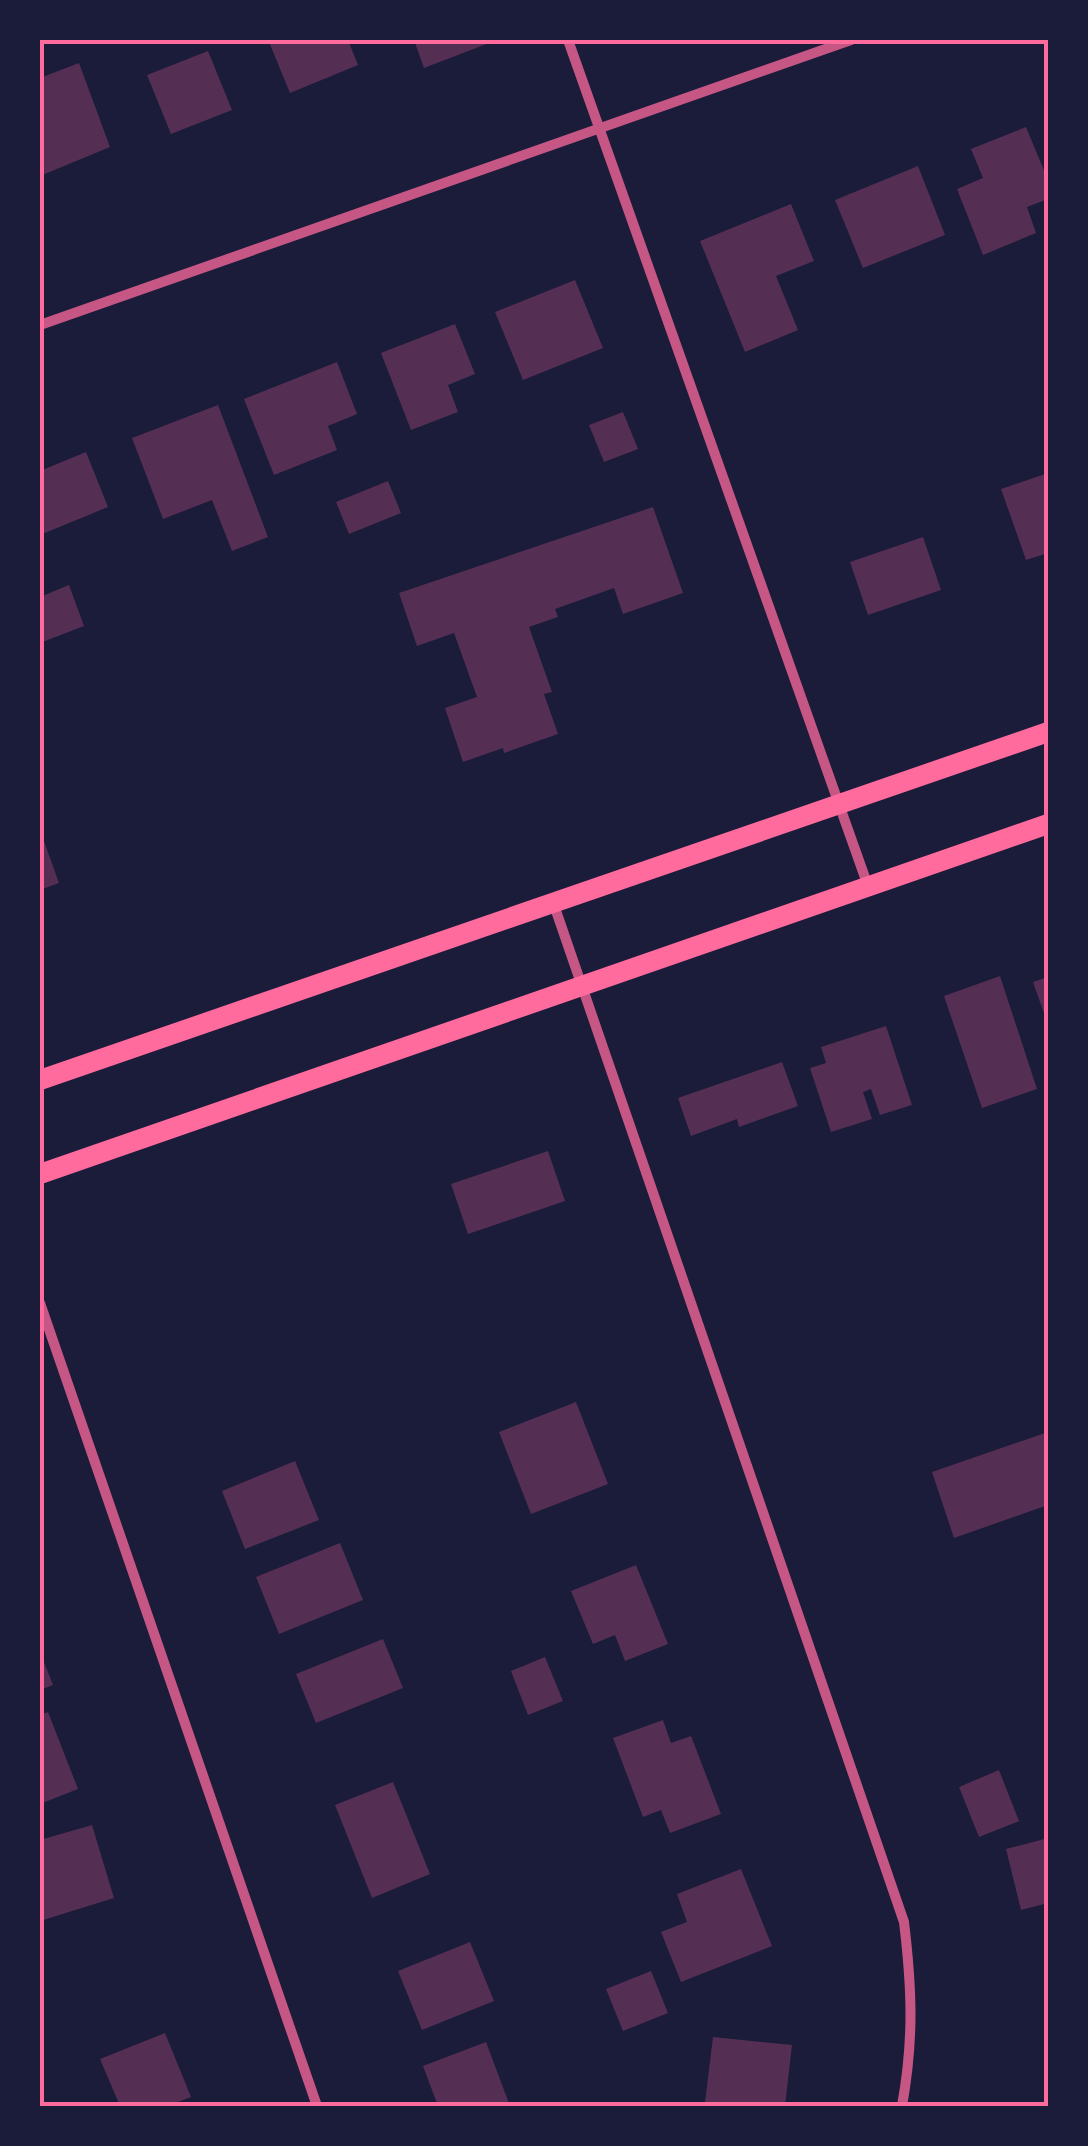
<svg xmlns="http://www.w3.org/2000/svg" width="1088" height="2146" font-family="Quicksand,sans-serif">
  <style>
    .building { fill: #542f53 }
    .lines { fill: none; stroke-linecap: round; stroke-linejoin: round }
    .minor { stroke: #c65784; stroke-width: 10 }
    .secondary { stroke: #ff6b9d; stroke-width: 20 }
    .neatline { fill: none; stroke: #ff6b9d; stroke-width: 4 }
  </style>
  <rect width="100%" height="100%" fill="#1b1b3a"/>
  <g class="building">
    <polygon points="275,40 348,40 358,65 290,93 269,42"/>
    <polygon points="414,40 497,40 424,68"/>
    <polygon points="208,51 232,110 171,134 147,75"/>
    <polygon points="79,63 110,147 40,176 40,78"/>
    <polygon points="1026,127 1048,180 1048,199 1027,207 1036,233 983,255 957,189 983,178 971,149"/>
    <polygon points="918,166 945,235 863,268 835,200"/>
    <polygon points="791,204 814,261 776,276 798,330 745,352 700,241"/>
    <polygon points="575,280 603,348 523,380 495,312"/>
    <polygon points="455,324 475,374 448,385 458,412 411,430 381,353"/>
    <polygon points="337,362 357,414 328,426 337,450 274,475 244,399"/>
    <polygon points="218,405 268,537 232,551 212,500 163,519 132,438"/>
    <polygon points="623,412 638,449 604,462 589,425"/>
    <polygon points="86,452 108,507 40,535 40,471"/>
    <polygon points="1048,473 1048,553 1026,560 1001,489"/>
    <polygon points="388,481 401,513 349,534 336,502"/>
    <polygon points="653,507 683,593 623,614 614,588 555,609 558,617 529,627 552,692 544,694 558,734 504,753 503,748 463,762 445,708 477,697 454,633 417,646 399,593"/>
    <polygon points="923,537 941,590 868,615 850,562"/>
    <polygon points="69,585 84,626 40,643 40,597"/>
    <polygon points="40,830 59,883 40,890"/>
    <polygon points="1000,976 1037,1089 982,1108 944,996"/>
    <polygon points="1048,977 1048,1022 1047,1022 1033,982"/>
    <polygon points="886,1026 912,1105 880,1115 871,1089 863,1092 872,1119 831,1132 810,1068 826,1063 821,1047"/>
    <polygon points="782,1062 798,1106 739,1127 737,1119 691,1136 678,1098"/>
    <polygon points="548,1151 565,1201 468,1234 451,1184"/>
    <polygon points="576,1402 608,1484 531,1514 499,1432"/>
    <polygon points="1048,1432 1048,1505 954,1538 932,1472"/>
    <polygon points="295,1461 319,1520 245,1549 222,1491"/>
    <polygon points="340,1543 363,1600 279,1634 256,1577"/>
    <polygon points="636,1565 668,1644 625,1661 615,1635 593,1644 571,1591"/>
    <polygon points="383,1639 403,1688 316,1723 296,1674"/>
    <polygon points="40,1652 53,1685 40,1690"/>
    <polygon points="545,1657 563,1701 528,1715 511,1671"/>
    <polygon points="48,1712 78,1789 40,1804 40,1715"/>
    <polygon points="663,1720 671,1743 691,1736 721,1814 670,1833 661,1810 643,1817 613,1738"/>
    <polygon points="999,1770 1019,1821 979,1837 959,1787"/>
    <polygon points="393,1782 430,1874 372,1898 335,1805"/>
    <polygon points="92,1825 114,1898 40,1921 40,1840"/>
    <polygon points="1048,1838 1048,1903 1021,1910 1006,1849"/>
    <polygon points="741,1869 772,1946 681,1982 661,1932 687,1922 677,1894"/>
    <polygon points="470,1942 494,2001 422,2030 398,1971"/>
    <polygon points="651,1971 668,2013 623,2031 606,1989"/>
    <polygon points="165,2033 191,2097 168,2106 120,2106 100,2059"/>
    <polygon points="713,2037 792,2045 785,2106 705,2102"/>
    <polygon points="486,2042 510,2106 438,2106 423,2066"/>
  </g>
  <g class="lines">
    <g class="minor">
      <polyline points="568,40 868,886"/>
      <polyline points="40,325 851,40"/>
      <path d="M553 902 904 1922C912 1989 914 2039 902 2106"/>
      <polyline points="40,1303 317,2106"/>
    </g>
    <g class="secondary">
      <polyline points="40,1080 1048,732"/>
      <polyline points="40,1174 1048,824"/>
    </g>
  </g>
  <rect width="1088" height="2146" fill="none" stroke="#1b1b3a" stroke-width="85"/>
  <rect x="42" y="42" width="1004" height="2062" class="neatline"/>
</svg>
